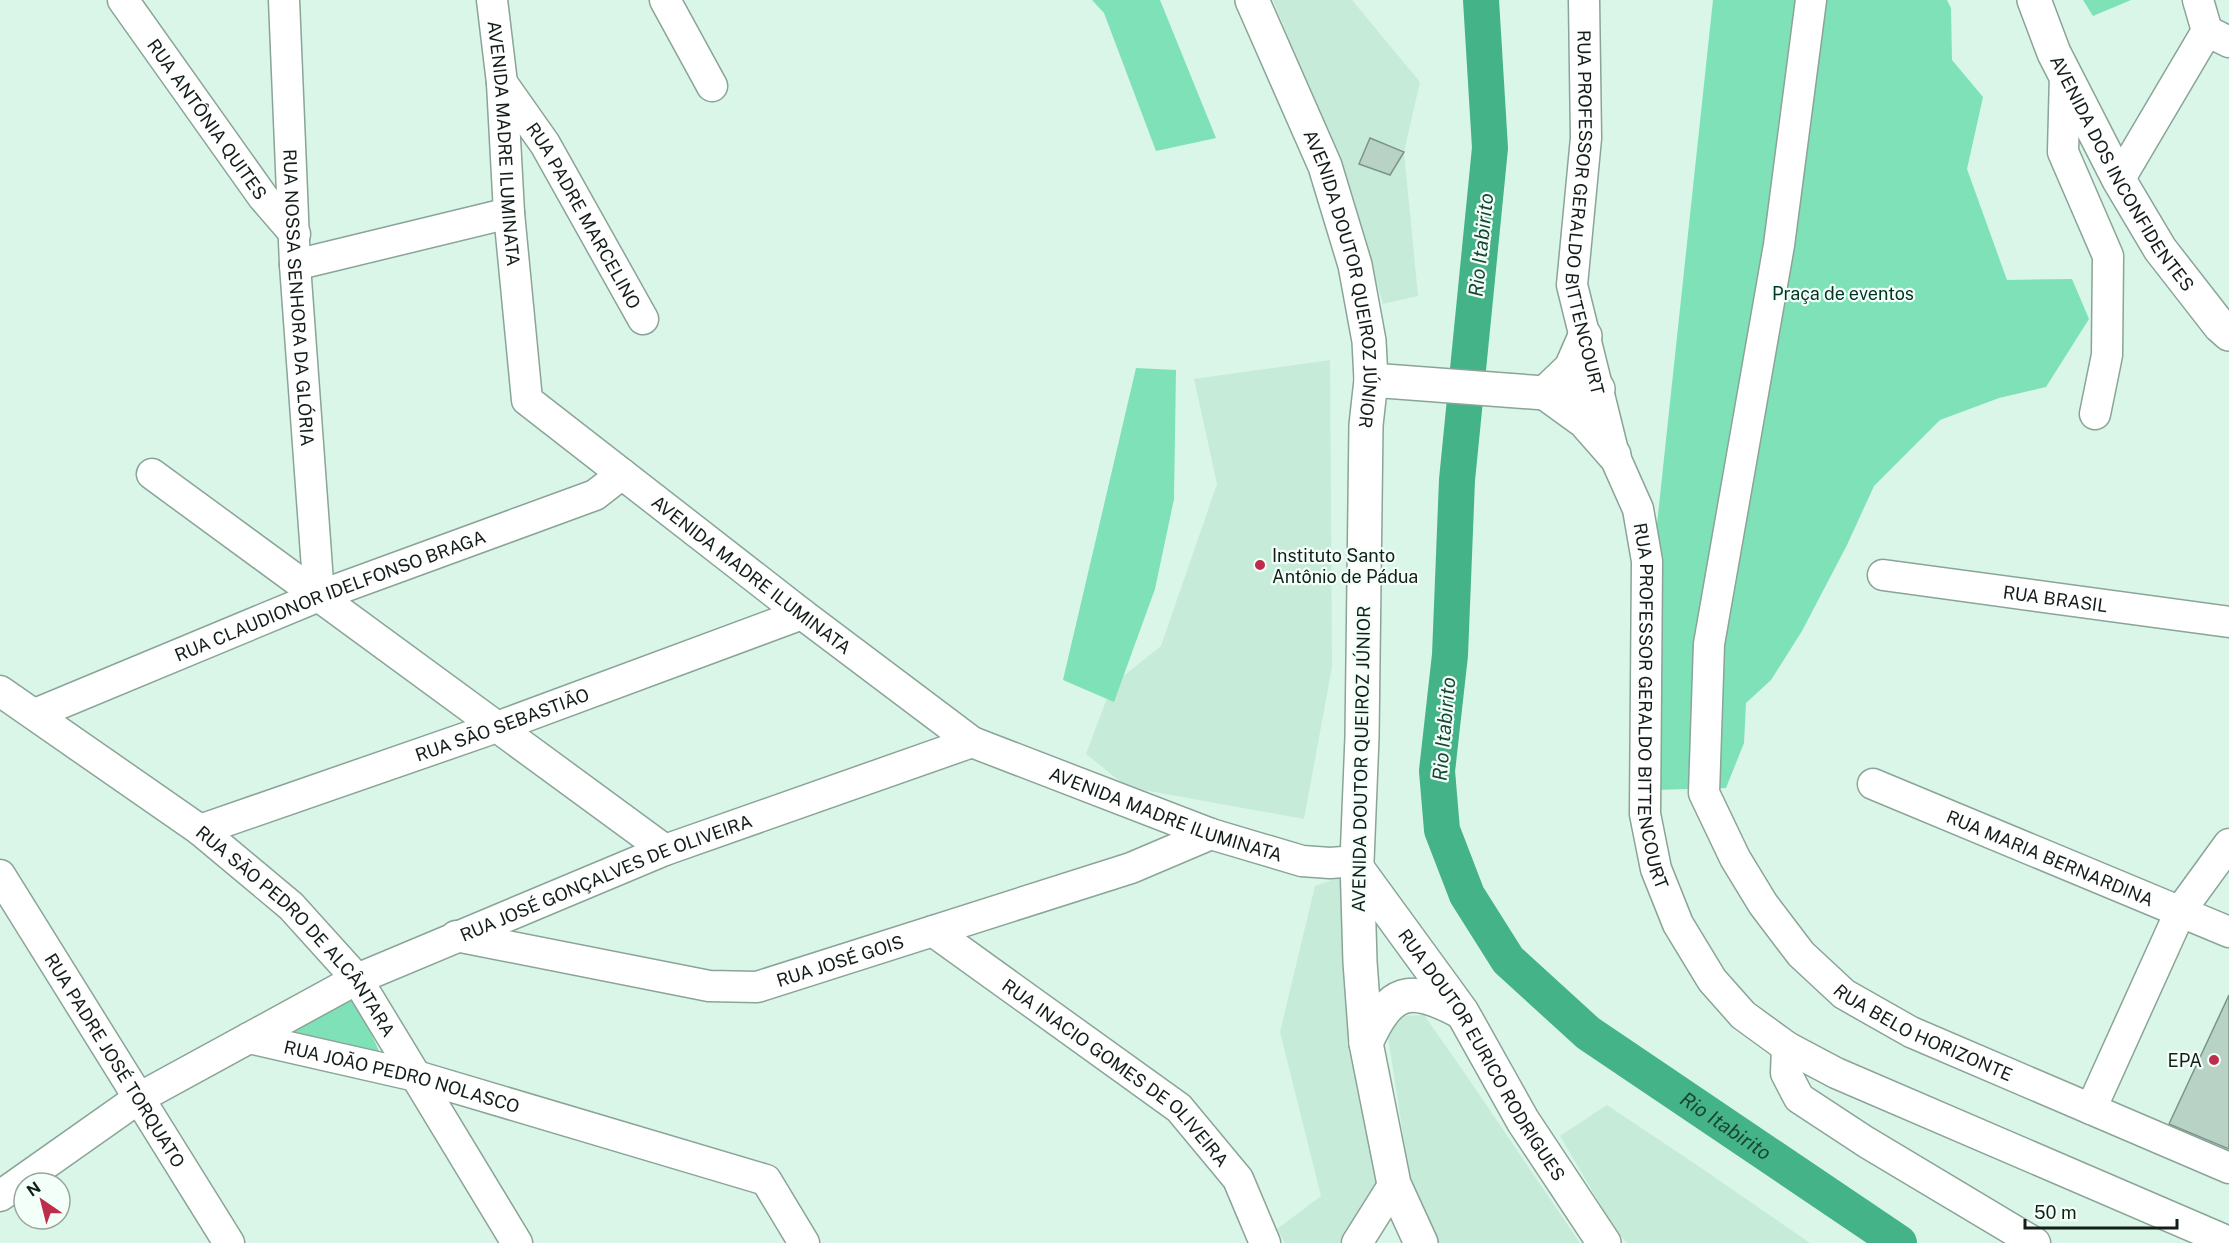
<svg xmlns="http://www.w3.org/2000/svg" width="2229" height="1243" font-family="'Public Sans',sans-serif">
<rect width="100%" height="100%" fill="#daf6e8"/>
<path fill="#c7ebd9" d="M1273 0H1352L1420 82 1404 152 1418 296 1383 304 1346 179Z
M1330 360 1332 667 1304 819 1127 787 1086 754 1112 685 1161 646 1217 484 1194 379Z
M1349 874 1382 1183 1343 1243H1285L1277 1229 1321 1196 1280 1032 1315 886Z
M1424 1015 1466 1075 1580 1243H1438L1411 1187 1387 1030 1400 1016Z
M1607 1105 1691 1161 1810 1243H1627L1616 1231 1560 1136Z"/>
<path fill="#7fe1b7" d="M1092 0H1160L1216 138 1156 151 1104 13Z
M1713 0H1947L1951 8 1952 60 1983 97 1967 169 2007 280 2072 279 2089 319 2046 387 1999 398 1940 420 1874 486 1847 545 1802 631 1771 680 1746 703 1744 743 1726 788 1654 790 1657 524Z
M2083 0H2131L2093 16Z
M1136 368 1176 370 1174 499 1155 589 1114 702 1063 680Z
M350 987 384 1062 263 1035Z"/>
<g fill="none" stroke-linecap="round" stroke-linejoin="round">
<path stroke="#44b388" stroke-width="36" id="s1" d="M1481 0 1490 148 1457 480 1450 655 1437 771 1442 830 1467 895 1508 960 1588 1033 1899 1243"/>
</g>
<path fill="#b8d3c5" stroke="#7b9589" stroke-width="1.5" d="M1370 138 1404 152 1390 175 1359 164Z
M2229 995V1149L2169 1124Z"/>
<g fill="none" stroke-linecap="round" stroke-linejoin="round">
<g stroke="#8aa497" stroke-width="33">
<g id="minor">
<path id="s2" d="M123 0 263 197 295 234"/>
<path id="s3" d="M284 0 295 265 319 596"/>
<path id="s4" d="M492 0 502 83 509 213 527 400 802 614 972 742 1211 834 1302 861 1330 863 1357 861"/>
<path d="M665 0 712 86"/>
<path id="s5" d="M1584 0 1586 138 1572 285 1614 455 1638 509 1647 561 1645 814 1656 869 1678 924 1712 980 1743 1015 1787 1047 1836 1073 2229 1242"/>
<path id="s6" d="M1811 0 1779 245 1709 644 1704 793 1735 858 1763 904 1801 954 1844 994 1911 1032 2229 1168"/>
<path d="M2207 31 2229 42"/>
<path d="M2065 74 2063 152 2108 256 2107 355 2095 414"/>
<path id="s7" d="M502 83 545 144 643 319"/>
<path d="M2119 180 2207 31 2198 0"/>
<path d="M295 265 509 213"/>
<path d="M152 474 665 850"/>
<path id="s8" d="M1883 575 2229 622"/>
<path id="s9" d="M0 691 200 830 291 906 357 979 517 1243"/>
<path id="s10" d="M35 714 319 596 595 495 622 474"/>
<path id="s11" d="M1873 784 2229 932"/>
<path id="s12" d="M200 830 497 727 802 614"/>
<path id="s13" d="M0 875 229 1243"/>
<path id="s14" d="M933 931 1179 1108 1238 1179 1265 1243"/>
<path id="s15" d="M456 936 709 986 757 987 1131 868 1211 834"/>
<path id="s16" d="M249 1038 357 979 665 850 972 742"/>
<path d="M1787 1047 1786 1073 1799 1098 1866 1142 2035 1243"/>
<path d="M2091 1109 2181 910 2229 844"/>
<path id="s17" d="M0 1196 139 1098 249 1038 416 1076 766 1180 804 1243"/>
<path d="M1357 1243 1394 1184"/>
</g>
</g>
<g stroke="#8aa497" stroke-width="36">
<g id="major">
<path id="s18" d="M1252 0 1325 166 1355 265 1369 341 1371 380 1366 425 1362 737 1357 861 1360 962 1366 1043 1394 1184 1421 1243"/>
<path id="s19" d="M2034 0 2054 53 2119 180 2160 249 2220 326 2229 334"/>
<path d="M1585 336 1571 368 1545 393 1585 422 1614 455"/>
<path d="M1371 380 1545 393 1598 389"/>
<path id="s20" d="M1357 868 1462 1012 1523 1121 1604 1243"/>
<path d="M1366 1043C1390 989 1409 984 1461 1012"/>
</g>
</g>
<use href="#minor" stroke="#fff" stroke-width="30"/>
<use href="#major" stroke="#fff" stroke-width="33"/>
</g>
<g fill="#be2d4b" stroke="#f3fff9" stroke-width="2">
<circle cx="1260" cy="565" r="6"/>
<circle cx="2214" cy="1060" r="6"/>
</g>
<g text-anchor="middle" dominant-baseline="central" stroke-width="4.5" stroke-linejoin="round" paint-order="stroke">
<g font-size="18" fill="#141e19" stroke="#f3fff9">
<text stroke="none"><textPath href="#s2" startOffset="146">RUA ANTÔNIA QUITES</textPath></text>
<text stroke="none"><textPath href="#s4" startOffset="144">AVENIDA MADRE ILUMINATA</textPath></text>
<text stroke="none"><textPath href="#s19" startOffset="195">AVENIDA DOS INCONFIDENTES</textPath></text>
<text stroke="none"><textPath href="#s5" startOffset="214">RUA PROFESSOR GERALDO BITTENCOURT</textPath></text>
<text stroke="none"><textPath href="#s7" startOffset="156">RUA PADRE MARCELINO</textPath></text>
<text stroke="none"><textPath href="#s18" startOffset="296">AVENIDA DOUTOR QUEIROZ JÚNIOR</textPath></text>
<text stroke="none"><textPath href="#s3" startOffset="298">RUA NOSSA SENHORA DA GLÓRIA</textPath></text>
<text stroke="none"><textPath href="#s4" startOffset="686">AVENIDA MADRE ILUMINATA</textPath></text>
<text stroke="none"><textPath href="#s10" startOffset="318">RUA CLAUDIONOR IDELFONSO BRAGA</textPath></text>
<text stroke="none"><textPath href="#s8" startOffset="174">RUA BRASIL</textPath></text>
<text stroke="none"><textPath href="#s5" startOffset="718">RUA PROFESSOR GERALDO BITTENCOURT</textPath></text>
<text stroke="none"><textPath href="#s12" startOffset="320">RUA SÃO SEBASTIÃO</textPath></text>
<text transform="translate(1361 759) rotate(-89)">AVENIDA DOUTOR QUEIROZ JÚNIOR</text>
<text stroke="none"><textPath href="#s4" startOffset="1170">AVENIDA MADRE ILUMINATA</textPath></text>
<text stroke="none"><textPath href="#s11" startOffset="192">RUA MARIA BERNARDINA</textPath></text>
<text stroke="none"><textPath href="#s16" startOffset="392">RUA JOSÉ GONÇALVES DE OLIVEIRA</textPath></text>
<text stroke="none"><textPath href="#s9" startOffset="384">RUA SÃO PEDRO DE ALCÂNTARA</textPath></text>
<text stroke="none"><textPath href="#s15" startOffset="393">RUA JOSÉ GOIS</textPath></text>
<text stroke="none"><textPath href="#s6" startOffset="1137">RUA BELO HORIZONTE</textPath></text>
<text stroke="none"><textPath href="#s20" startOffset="225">RUA DOUTOR EURICO RODRIGUES</textPath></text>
<text stroke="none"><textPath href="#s13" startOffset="218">RUA PADRE JOSÉ TORQUATO</textPath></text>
<text stroke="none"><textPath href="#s14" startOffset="232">RUA INACIO GOMES DE OLIVEIRA</textPath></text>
<text stroke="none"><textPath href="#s17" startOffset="453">RUA JOÃO PEDRO NOLASCO</textPath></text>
</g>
<g font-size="18" fill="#023423" stroke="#f3fff9">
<text x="1843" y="293">Praça de eventos</text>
</g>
<g font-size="18" fill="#141e19" stroke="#f3fff9" text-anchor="start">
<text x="1272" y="555">Instituto Santo<tspan x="1272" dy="21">Antônio de Pádua</tspan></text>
<text x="2202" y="1060" text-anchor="end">EPA</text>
</g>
<g font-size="20" font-style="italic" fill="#184634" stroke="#f3fff9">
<text transform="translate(1481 245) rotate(-84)">Rio Itabirito</text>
<text transform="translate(1444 729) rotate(-85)">Rio Itabirito</text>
<text stroke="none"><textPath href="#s1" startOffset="1254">Rio Itabirito</textPath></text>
</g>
</g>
<g transform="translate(42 1201) rotate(325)"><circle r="28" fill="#f3fff9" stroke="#9aa59f" stroke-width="1.5"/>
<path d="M0-4.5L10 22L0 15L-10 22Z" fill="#be2d4b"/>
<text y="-9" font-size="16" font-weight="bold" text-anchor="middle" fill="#141e19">N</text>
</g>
<path d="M2025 1219v9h152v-9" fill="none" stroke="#141e19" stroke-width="3"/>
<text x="2034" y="1219" font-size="18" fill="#141e19" stroke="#f3fff9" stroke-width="4.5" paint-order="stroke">50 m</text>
</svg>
